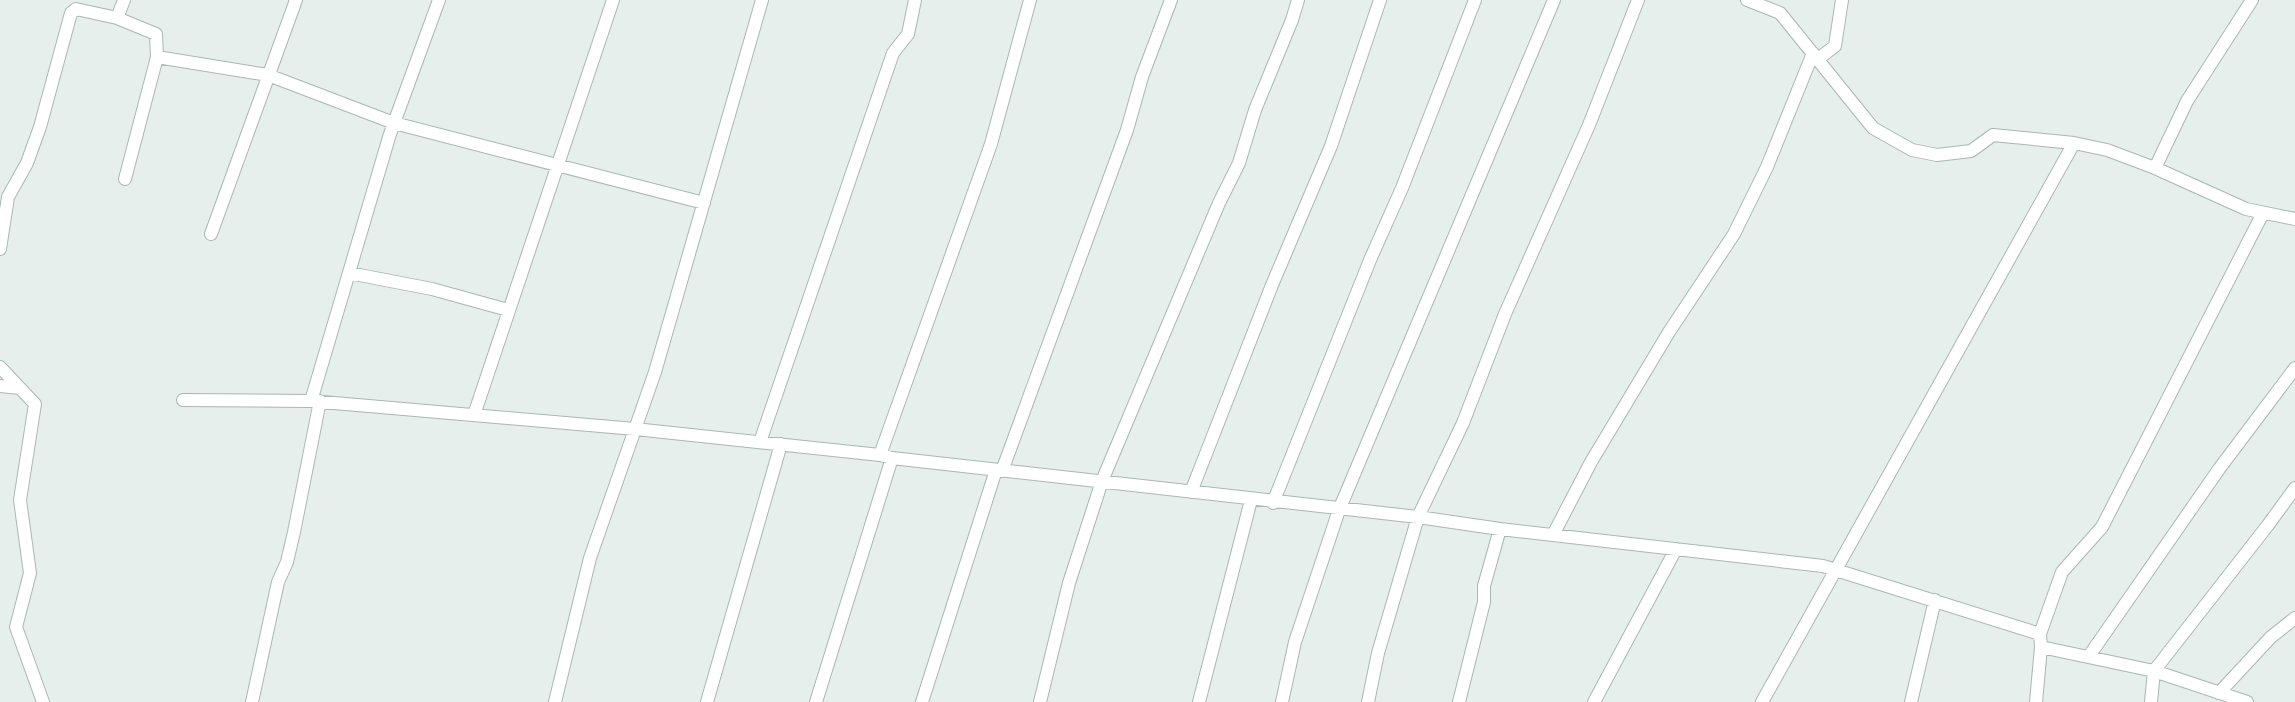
<svg xmlns="http://www.w3.org/2000/svg" width="2295" height="702" font-family="'Fira Sans Condensed',sans-serif">
<rect width="100%" height="100%" fill="#e6efeb"/>
<g fill="none" stroke-linecap="round" stroke-linejoin="round">
<g stroke="#a8b8b2" stroke-width="14">
<path id="minor" d="M1747 0 1780 13 1873 128 1912 150 1937 155 1971 151 1993 135 2074 143 2107 150 2155 168 2246 209 2295 219
M117 18 124 0
M157 57 268 75 394 123 704 203
M1818 59 1835 46 1842 0
M2155 168 2187 101 2252 0
M211 234 296 0
M0 249 8 197 27 163 40 127 71 13 76 9 117 18 156 34 157 57 125 179
M349 273 432 289 508 310
M0 367 35 404 20 500 30 573 16 627 43 702
M0 386 20 388
M183 400 311 401 635 429 880 455 892 458 1418 517 1500 529 1823 566 2040 634 2041 647 2154 671 2247 702
M311 401 390 134 439 0
M474 415 613 0
M760 442 893 53 908 34 915 0
M880 455 991 144 1030 0
M1002 471 1127 130 1142 77 1171 0
M1191 492 1272 285 1331 146 1380 0
M1273 503 1370 260 1402 188 1475 0
M1553 535 1591 462 1669 332 1734 234 1767 167 1813 53
M2040 634 2062 572 2102 527 2263 213
M2089 656 2219 469 2295 368
M2219 693 2271 637 2295 618
M252 702 278 582 287 562 294 532 320 401
M555 702 590 558 655 372 762 0
M707 702 781 444
M816 702 892 458
M922 702 996 470
M1040 702 1069 583 1102 481 1219 203 1239 163 1255 110 1292 20 1298 0
M1199 702 1251 500
M1282 702 1295 642 1339 510 1554 0
M1368 702 1378 653 1418 517 1463 423 1505 314 1589 125 1638 0
M1459 702 1484 602V586L1500 529
M1594 702 1676 549
M1762 702 2074 143
M1911 702 1935 600
M2036 702 2041 647
M2151 702 2154 671 2268 525 2295 488"/>
</g>
<use href="#minor" stroke="#fff" stroke-width="12"/>
</g>
</svg>
